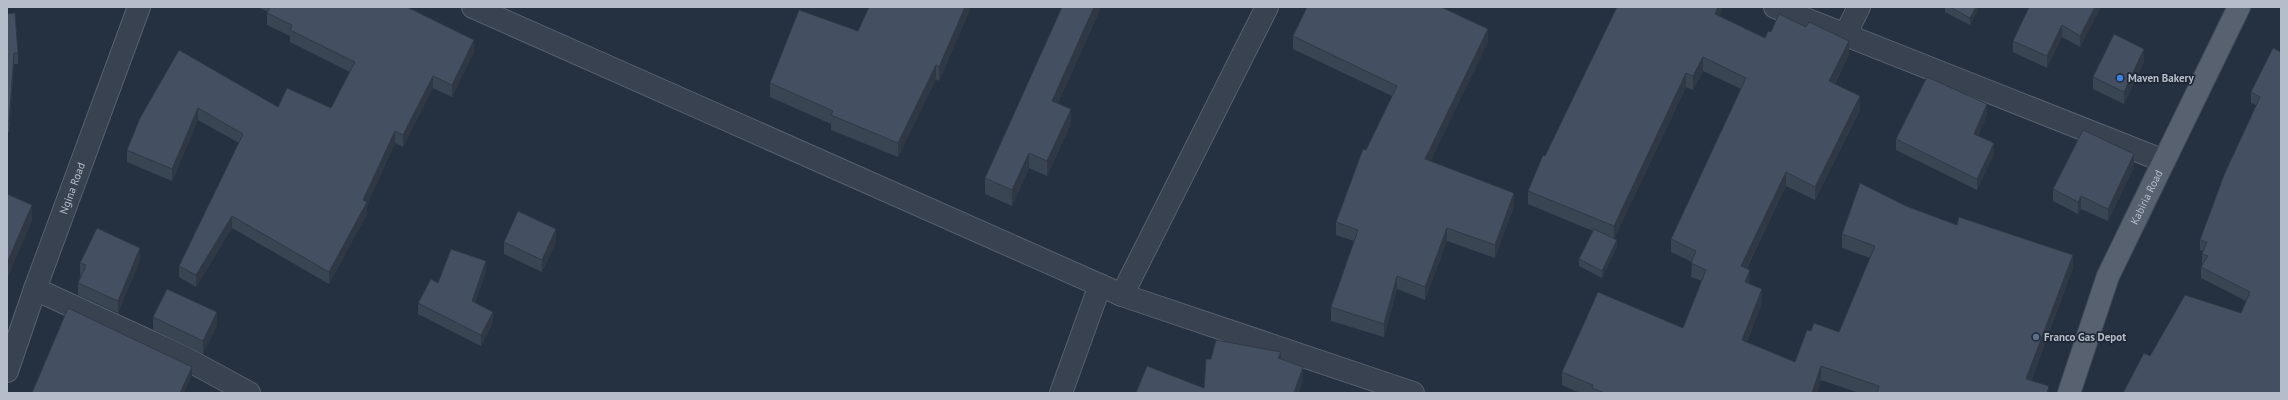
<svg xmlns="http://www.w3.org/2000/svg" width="2288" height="400" font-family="'PT Sans',sans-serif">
<rect width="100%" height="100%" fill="#253040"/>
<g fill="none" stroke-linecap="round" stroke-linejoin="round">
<g stroke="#57606d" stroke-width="24">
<g id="minor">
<path d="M473 7 1122 295 1413 393"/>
<path d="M1775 7 2164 161"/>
<path d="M1845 35 1859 7"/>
<path d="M35 289 181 356 249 393"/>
<path d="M1122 295 1267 7"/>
<path id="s1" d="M7 371 35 289 139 7"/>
<path d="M1061 393 1100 285"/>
</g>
</g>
<g stroke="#424b59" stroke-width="24">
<g id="major">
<path id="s2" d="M2069 393 2108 276 2239 7"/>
</g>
</g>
<use href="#minor" stroke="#394250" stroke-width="22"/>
<use href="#major" stroke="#576170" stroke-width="22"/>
</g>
<path fill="#3a4554" d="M258 7H407L474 52 452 97 433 88 403 147 395 143 367 205V214L329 284 232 228 196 287 179 277V266L239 143 198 120 172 181 127 162V150L179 50 278 107 331 108 350 72 290 42V36L267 25V13L268 12Z
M971 7 939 81 936 79 898 157 831 130V124L770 97V83L858 31Z
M1101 7 1058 103 1071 124 1047 176 1029 168 1012 206 985 194V178Z
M1945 7H1979L1970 25 1945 12Z
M2101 7 2080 47 2062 37 2047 68 2013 52V41Z
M7 14 18 53V64H14L9 132H7Z
M1719 16 1765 38 1771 32 1849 54 1835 84 1860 110 1815 200 1786 186 1747 268 1750 284 1762 303 1747 342 1795 362 1811 331 1839 332 1870 258 1842 248V234L1906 206 1957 225 2073 268 2031 381 2049 393H1859L1821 380 1817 393H1580L1562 385V372L1683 328 1702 281 1691 277 1692 262 1671 252V239L1741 89 1703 71 1693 90 1686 87 1614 239 1617 247 1602 278 1579 266V259L1593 231 1528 204V191L1545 156Z
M1293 36 1488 42 1430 161 1514 206 1495 258 1447 241 1425 300 1397 289 1384 337 1331 321V307L1354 241 1336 235V222L1366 150 1392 96 1293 49Z
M2273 48 2281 393 2150 356 2241 313 2246 301 2201 278V267L2203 264H2202V254L2203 251 2200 250V240L2256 105 2251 103V92Z
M2144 62 2124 104 2093 89V77Z
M1987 115 1978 136 1994 154 1977 190 1896 150V139Z
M2134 167 2108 221 2081 209 2078 214 2053 201V189Z
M504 242H556L542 272 504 254Z
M140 260 118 313 78 295V283L81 276 80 275V263Z
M486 272 475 302 493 322 481 346 418 314V303L438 283Z
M153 317 217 325 203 354 153 330Z"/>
<path fill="#303845" d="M965 7H971L939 81V67Z
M1094 7H1101L1052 116V101Z
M1718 7H1723L1715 28V14Z
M1976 7H1979L1970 25V18Z
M2095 7H2101L2080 47V36Z
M2062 25V37L2047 68V56Z
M1488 29V42L1425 173V159Z
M474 40V52L452 97V85Z
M1849 41V54L1829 95V81Z
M2144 49V62L2124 104V92Z
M14 53V64L9 132V121Z
M1703 57V71L1693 90V76Z
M936 65V79L898 157V143Z
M1686 73V87L1614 239V226Z
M433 76V88L403 147V135Z
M1860 96V110L1815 200V187Z
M1987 104V115L1974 145V134Z
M198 108V120L172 181V169Z
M1071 109V124L1047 176V161Z
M395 131V143L367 205V214L329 284V272L363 200Z
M1994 143V154L1977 190V179Z
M1029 153V168L1012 206V190Z
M2134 154V167L2108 221V209Z
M1786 172V186L1741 279V266Z
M1514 193V206L1495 258V245Z
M2081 196V209L2078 214V202Z
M32 205V221L7 279V263Z
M232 216V228L196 287V275Z
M1447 228V241L1425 300V287Z
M556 229V242L542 272V260Z
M1617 240V247L1602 278V271Z
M140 248V260L118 313V301Z
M2073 255V268L2026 393V379Z
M486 261V272L472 311V301Z
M1750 270V284L1745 296V282Z
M1397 276V289L1384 337V324Z
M1762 289V303L1742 354V340Z
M217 312V325L203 354V341Z
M493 312V322L481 346V335Z
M1281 352V364L1278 358Z
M1821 366V380L1817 393H1812Z
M192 367V376L184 393H180Z
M1303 367V380L1299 393H1294Z
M2049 386V393H2047Z"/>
<path fill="#445062" stroke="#303845" d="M270 7H407L474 40 452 85 433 76 403 135 395 131 363 200 367 202 329 272 232 216 196 275 179 266 243 134 198 108 172 169 127 150 140 118 179 50 278 107 287 88 331 108 355 62 290 30 292 25 267 13Z
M869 7H965L939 67 936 65 898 143 831 115 833 111 770 83 799 10 858 31Z
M1062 7H1094L1052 101 1071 109 1047 161 1029 153 1012 190 985 178Z
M1307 7H1441L1488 29 1425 159 1514 193 1495 245 1447 228 1425 287 1397 276 1384 324 1331 307 1358 230 1336 222 1363 149 1366 150 1397 86 1293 36Z
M1617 7H1718L1715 14 1765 38 1768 31 1771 32 1779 14 1806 27 1809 22 1849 41 1829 81 1860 96 1815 187 1786 172 1741 266 1750 270 1745 282 1762 289 1742 340 1795 362 1807 330 1811 331 1814 323 1839 332 1875 246 1842 234 1860 183 1906 206 1957 225 1959 217 2073 255 2026 379 2049 386 2047 393H1877L1879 386 1821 366 1812 393H1605L1592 388 1593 385 1562 372 1598 292 1683 328 1706 270 1691 263 1696 251 1671 239 1746 78 1703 57 1693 76 1686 73 1614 226 1528 191 1543 155 1545 156Z
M1950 7H1976L1970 18Z
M2029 7H2095L2080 36 2062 25 2047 56 2013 41Z
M15 13 18 53H14L9 121H7V14Z
M2114 34 2144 49 2124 92 2093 77Z
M2273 48 2281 52V393H2123L2144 353 2150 356 2185 295 2241 313 2250 292 2201 267 2208 256 2202 254 2207 242 2200 240 2224 175 2260 97 2251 92Z
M1927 77 1987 104 1974 134 1994 143 1977 179 1896 139Z
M2083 130 2134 154 2108 209 2081 196 2078 202 2053 189Z
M7 194 32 205 7 263Z
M518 211 556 229 542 260 504 242Z
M97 228 140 248 118 301 78 283 86 265 80 263Z
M1594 229 1617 240 1602 271 1579 259Z
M451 249 486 261 472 301 493 312 481 335 418 303 431 279 438 283Z
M167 289 217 312 203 341 153 317Z
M68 308 192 367 180 393H32Z
M1216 340 1281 352 1278 358 1303 367 1294 393H1136L1147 366 1204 388 1206 359H1211Z"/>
<circle fill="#3f7fe0" stroke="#1e2735" stroke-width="1.5" cx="2120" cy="78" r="4"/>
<circle fill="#5c6f8a" stroke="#1e2735" stroke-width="1.5" cx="2036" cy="337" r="4"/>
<g text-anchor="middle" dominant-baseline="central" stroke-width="3.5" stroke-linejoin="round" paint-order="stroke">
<g font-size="11" font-weight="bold" fill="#b5bdca" stroke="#1e2735" text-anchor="start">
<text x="2128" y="78">Maven Bakery</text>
<text x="2044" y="337">Franco Gas Depot</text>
</g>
<g font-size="11" fill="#b5bdca" stroke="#1e2735">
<text stroke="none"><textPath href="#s1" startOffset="194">Ngina Road</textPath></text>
<text stroke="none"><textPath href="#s2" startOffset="211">Kabiria Road</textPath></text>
</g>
</g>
<rect width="2288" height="400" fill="none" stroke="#b5bdca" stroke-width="16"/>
</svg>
